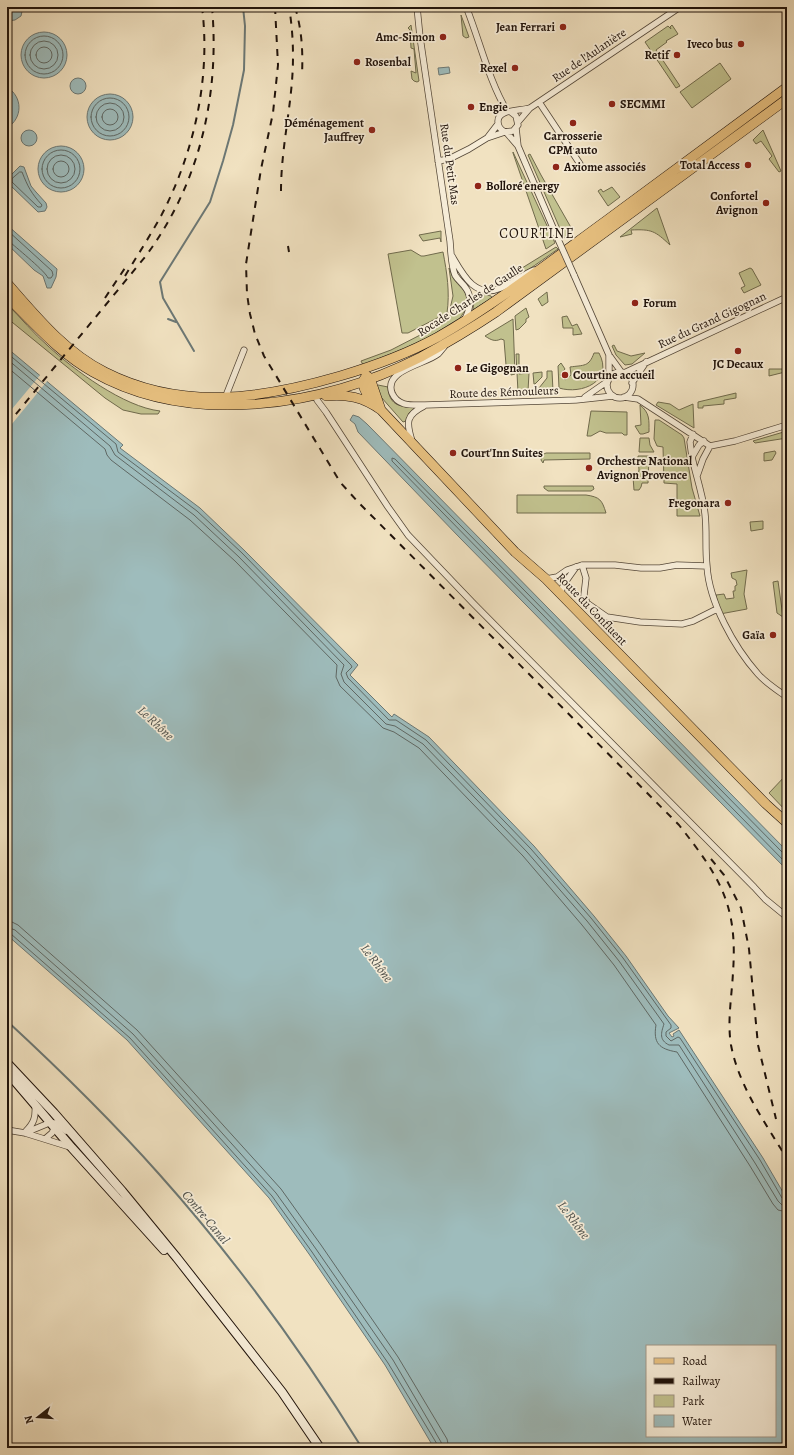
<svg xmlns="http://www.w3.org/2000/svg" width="794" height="1455" font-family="Alegreya,serif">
<rect width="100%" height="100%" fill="#f1e2c1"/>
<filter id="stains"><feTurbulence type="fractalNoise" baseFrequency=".005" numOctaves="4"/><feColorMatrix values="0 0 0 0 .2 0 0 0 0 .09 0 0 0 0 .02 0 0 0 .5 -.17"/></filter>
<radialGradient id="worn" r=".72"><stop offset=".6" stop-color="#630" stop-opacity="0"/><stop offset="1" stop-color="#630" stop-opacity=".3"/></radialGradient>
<path fill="#c1c18e" stroke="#706a4c" d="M461 15 469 37 466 38 463 36Z
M411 25 419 81 417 82 414 81 412 79 411 71 416 73 414 49 411 48 410 30 408 28Z
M672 25 678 34 666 41 667 42 656 50 680 86 676 88 645 42 668 26 671 29 670 27Z
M720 63 731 79 692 108 680 92Z
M763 130 781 171 779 172 769 159 772 156 761 141 756 144 753 140Z
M513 152 555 243 546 249 513 153Z
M530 154 541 175 573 231 564 238 528 155Z
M612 187 620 197 608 206 598 191 601 189 603 192Z
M657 208 670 245C655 231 652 229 631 230L632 234 620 237Z
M441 231V242L440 238 423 241 419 235Z
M556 247 558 249C538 263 516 280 493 288V286Z
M411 250 421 256H424L443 252C447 273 450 292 447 313L408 333H402L388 254Z
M449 268C450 271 452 275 453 278 458 286 468 291 467 301L449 313 453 296Z
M750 268 752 269 761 285 744 293 741 288 745 286 739 273Z
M547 292 548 302 542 306 538 299Z
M483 294 491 296 492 298 473 310 474 300Z
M7 304C21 318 33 333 48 346 74 370 124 407 160 411L158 414H141L123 410 105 398 7 318Z
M467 304 468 306 460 318 431 336 406 348 363 365 361 361 391 350 426 332Z
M526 308 529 317 526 319V322L519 329 516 330 515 316Z
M567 316 572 326 577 324 582 334 573 335V328H563L562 317Z
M513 319 515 374 511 375 510 366 506 365 504 340 501 339C495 342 491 340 485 336Z
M614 345 617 351 631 356 645 353 632 364 625 365 616 355 612 346Z
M594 353H599C614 381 582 395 559 388L558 366 561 363 565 369 560 375 565 380 571 375 570 367C584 365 589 367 594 353Z
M516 354H519V374L529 373 528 391 518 392Z
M769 369H784L785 372 769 376Z
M547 371H552L553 391 539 392V388L547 378Z
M542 372V377L535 384H534L533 373Z
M378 385 388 387C389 404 398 407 413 407L414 409 409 413 406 421 403 422 381 397 376 387Z
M736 393V398L724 400V404L703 406V408H698V402Z
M658 402 670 404 679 410 693 404 694 428 656 405Z
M640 405C650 413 649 420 649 432L643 434H640L635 426 641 425Z
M591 411 627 412V435H624L622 433H606L600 431 591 436H587Z
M655 420H659L682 435 684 438 692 488 700 516H677V484L664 483 663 447 657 446 654 439Z
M787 431V438L755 443 753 441Z
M640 438H649L650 445 654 452H639Z
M775 451 776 453 772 460 764 461V453Z
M546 453H590V459L544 460 543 463 541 460 542 455Z
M638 456H649L648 483H642L641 487 639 490H634L633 477H637L639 470Z
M544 486H593L594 489 591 491H548L544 488Z
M517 495H586C600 497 602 500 606 513H517Z
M763 521V529L751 531 750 522Z
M747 570 744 594 747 609 720 614 716 595 724 594 726 599 734 598 733 591H735V586L737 585 736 580 732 578 731 573Z
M778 581 783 617 777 613 773 582Z
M787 774V786L784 789 787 795V812L769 793Z"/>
<path fill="#9ebcbc" stroke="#6c7875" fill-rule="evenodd" d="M7 7H23L21 16 15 20 7 21Z
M21 55a23 23 0 1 1 46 0a23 23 0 1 1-46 0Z
M449 67 450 73 439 75 438 68Z
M70 86a8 8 0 1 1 16 0a8 8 0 1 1-16 0Z
M7 87C23 97 23 118 7 128Z
M87 117a23 23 0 1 1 46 0a23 23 0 1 1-46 0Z
M21 138a8 8 0 1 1 16 0a8 8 0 1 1-16 0Z
M38 169a23 23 0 1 1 46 0a23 23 0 1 1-46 0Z
M20 166 24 167 31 186 36 192 46 203 47 207 45 211 38 212 10 185 7 181 9 177Z
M7 225 57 269 56 277 51 288H47L43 276 34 270 7 244Z
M7 348 123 445 120 448 200 508 245 551 358 665 350 675 392 717 394 714 429 737 534 846 594 916 626 956 668 1016 679 1028 669 1033 672 1037 674 1036 673 1034 679 1030 763 1158 787 1199V1448H434L385 1365 309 1254 269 1198 127 1040 7 935ZM647 1346H775V1436H647Z
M353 415 359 417 367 424 787 851V870L459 537 358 432 355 424 350 420Z"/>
<path fill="#f1e2c1" d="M41 374 48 380 7 430V415Z"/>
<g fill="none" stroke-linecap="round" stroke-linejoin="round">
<path stroke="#5f6864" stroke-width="1" d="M25 55a19 19 0 1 1 38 0a19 19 0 1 1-38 0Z
M30 55a14 14 0 1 1 28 0a14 14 0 1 1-28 0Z
M36 55a8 8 0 1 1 16 0a8 8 0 1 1-16 0Z
M91 117a19 19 0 1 1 38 0a19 19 0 1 1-38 0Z
M96 117a14 14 0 1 1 28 0a14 14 0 1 1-28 0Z
M102 117a8 8 0 1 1 16 0a8 8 0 1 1-16 0Z
M42 169a19 19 0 1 1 38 0a19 19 0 1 1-38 0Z
M47 169a14 14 0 1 1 28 0a14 14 0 1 1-28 0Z
M53 169a8 8 0 1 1 16 0a8 8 0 1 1-16 0Z
M20 172H22C28 187 31 193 42 205L41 207H38L12 182V179Z
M7 230 52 271 53 275 51 278H48C46 272 18 249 11 243L7 241
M7 353 116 444 118 452 197 511 242 553 351 665 352 667 346 673 348 678 389 720H396L426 740 531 849 591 918 623 958 671 1025V1028L666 1032V1036L671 1041 678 1037 680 1038 760 1160 782 1198 787 1201
M7 359 110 446 115 455 194 515 239 557 344 665 341 674 344 682 386 724 395 726 423 744 527 852 587 921 619 961 664 1024C661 1033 659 1040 669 1045H679L755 1163 778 1201 782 1205 787 1206
M7 367 105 449 107 455 111 460 190 520 235 561 337 665 336 677 340 686 383 728 394 732 419 748 523 856 582 925 614 965 656 1025C653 1043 659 1049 677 1052L750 1166 773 1204 778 1210 787 1212
M787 853 782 852 395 459 392 458V461L787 864
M7 921 12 922 18 925 137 1030 281 1189 321 1245 398 1357 447 1439 449 1448
M7 927 15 930 133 1034 276 1193 316 1249 393 1360 441 1442 443 1448
M7 932 11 934 130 1038 272 1196 312 1252 388 1363 437 1444 438 1448"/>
<path stroke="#6c7875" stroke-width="2" d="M168 319 176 322
M194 351 163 298 160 282 210 202 223 161 233 125 244 70 245 26 243 7
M7 1021C60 1070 111 1120 159 1174 235 1259 302 1351 362 1448"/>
<g stroke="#544738" stroke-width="7">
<path id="minor" d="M417 7 420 37 450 241C451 252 451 265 455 275 458 280 462 283 465 287 473 297 470 309 465 319
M465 7 467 9C480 42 489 81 507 111
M539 102 580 164
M511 112 516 116 518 125 513 131 505 132C501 130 498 127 498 122 497 109 520 111 530 108L680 7
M518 122 530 108
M516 128 518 146 557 237
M506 132 518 146
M488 137 498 124
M438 161 449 159 469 149 487 138 505 132
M452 256C463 275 475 299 501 288 513 283 522 275 534 270
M574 275 609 355 622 373
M444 347C442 349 440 352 438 354 426 364 383 370 392 393 398 407 412 405 425 405L576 400 613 396
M609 355V378
M607 385a13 13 0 1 1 26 0a13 13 0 1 1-26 0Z
M624 373 787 297
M632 383 646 362
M585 397 608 381
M624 397 638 399 710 446 735 441 787 425
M227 398V393L244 350
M317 400 326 412 388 507 408 535 472 602 754 887 765 899 787 917
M412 441C406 422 406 415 424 406
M704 441 699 445 692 457C696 476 703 495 705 514 707 531 705 548 707 566 709 602 734 647 758 674 766 683 777 690 787 697
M692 457 690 442 693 434
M697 476 703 459 710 446
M582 565 586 578 584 595 587 603 607 617 640 622 682 624 693 621 717 609
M546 579 557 577 567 570 582 565H615L641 568H660L677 565 707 566
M560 594 564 584 576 567
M7 1130 25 1133 70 1147
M26 1131C34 1123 36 1117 35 1105
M25 1133 49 1123H57L66 1131
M45 1139 52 1133 56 1125"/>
</g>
<g stroke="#20130b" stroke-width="10">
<path id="secondary" d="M7 1063 54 1113 122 1191 177 1258 282 1392 320 1448
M7 1072 72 1148 164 1250"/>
</g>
<g stroke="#20130b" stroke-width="10">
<path id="primary" d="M7 283C36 316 65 352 105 372 182 411 261 399 340 376 374 366 407 354 438 337 497 303 552 260 607 220 667 176 727 132 787 87
M7 297C34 323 60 354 93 372 192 428 324 406 421 357 447 343 472 328 496 312L787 99
M366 375 370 378 381 410
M366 376 363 381 364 388 371 403
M326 396C347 394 363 397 381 410L515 552 546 579 766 804 787 823"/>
</g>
<use href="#minor" stroke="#f6ecd7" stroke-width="5.5"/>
<use href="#secondary" stroke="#f6ecd7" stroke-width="8"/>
<use href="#primary" stroke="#e8c180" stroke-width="9"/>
<path stroke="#20130b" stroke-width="2" stroke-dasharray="7 7" stroke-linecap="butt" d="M275 7 278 65 273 113 261 169 246 264 247 294 250 314 255 334 264 356 275 374 340 482 358 502 679 825C719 876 738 904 733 972 732 995 727 1021 731 1045 739 1087 765 1122 787 1159
M295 7C302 30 303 52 302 75
M281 191C281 154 289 118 292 81 294 56 293 31 289 7
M288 246 289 252
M125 276C137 256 150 236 161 216 194 153 211 78 202 7
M105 298 125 268
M7 425 145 257C199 185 220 96 212 7
M711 859 724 875 741 908 749 949 758 1045 776 1119"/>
<g stroke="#544738" stroke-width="7" stroke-linecap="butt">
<path id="minor-bridge" d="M557 237 574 275"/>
</g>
<use href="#minor-bridge" stroke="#f6ecd7" stroke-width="5.5"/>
</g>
<g fill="#8f2418" stroke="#f6ecd7" stroke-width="1.5">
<circle cx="563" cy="27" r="4"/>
<circle cx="443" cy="37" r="4"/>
<circle cx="741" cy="44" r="4"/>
<circle cx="677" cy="55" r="4"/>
<circle cx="357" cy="62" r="4"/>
<circle cx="515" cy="68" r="4"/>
<circle cx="612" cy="104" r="4"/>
<circle cx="471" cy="107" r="4"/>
<circle cx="573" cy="123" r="4"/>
<circle cx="372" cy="130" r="4"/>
<circle cx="748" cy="165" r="4"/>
<circle cx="556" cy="167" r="4"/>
<circle cx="478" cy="186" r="4"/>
<circle cx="766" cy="203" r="4"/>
<circle cx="635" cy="303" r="4"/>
<circle cx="738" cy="351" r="4"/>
<circle cx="458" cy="368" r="4"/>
<circle cx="565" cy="375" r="4"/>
<circle cx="453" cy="453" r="4"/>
<circle cx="589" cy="468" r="4"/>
<circle cx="728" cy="503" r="4"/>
<circle cx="773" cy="635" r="4"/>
</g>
<g text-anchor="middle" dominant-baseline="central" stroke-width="3.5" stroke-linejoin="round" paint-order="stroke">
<g font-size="12" font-weight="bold" fill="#20130b" stroke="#f6ecd7" text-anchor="end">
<text x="555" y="27">Jean Ferrari</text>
<text x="435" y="37">Amc-Simon</text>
<text x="733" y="44">Iveco bus</text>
<text x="669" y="55">Retif</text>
<text x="365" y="62" text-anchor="start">Rosenbal</text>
<text x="507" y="68">Rexel</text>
<text x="620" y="104" text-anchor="start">SECMMI</text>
<text x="479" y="107" text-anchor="start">Engie</text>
<text x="364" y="123">Déménagement<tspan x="364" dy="14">Jauffrey</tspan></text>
<text x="573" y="136" text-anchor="middle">Carrosserie<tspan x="573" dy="14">CPM auto</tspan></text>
<text x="740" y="165">Total Access</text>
<text x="564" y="167" text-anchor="start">Axiome associés</text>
<text x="486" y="186" text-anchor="start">Bolloré energy</text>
<text x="758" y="196">Confortel<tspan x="758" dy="14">Avignon</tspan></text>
<text x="643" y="303" text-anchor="start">Forum</text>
<text x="738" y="364" text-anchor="middle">JC Decaux</text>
<text x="466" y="368" text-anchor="start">Le Gigognan</text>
<text x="573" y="375" text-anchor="start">Courtine accueil</text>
<text x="461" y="453" text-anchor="start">Court'Inn Suites</text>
<text x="597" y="461" text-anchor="start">Orchestre National<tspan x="597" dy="14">Avignon Provence</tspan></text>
<text x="720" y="503">Fregonara</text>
<text x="765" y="635">Gaïa</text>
</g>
<g font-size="12" fill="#20130b" stroke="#f6ecd7">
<text transform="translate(589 55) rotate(-34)">Rue de l'Aulanière</text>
<text transform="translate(450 164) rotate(82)">Rue du Petit Mas</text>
<text transform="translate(470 300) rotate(-33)">Rocade Charles de Gaulle</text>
<text transform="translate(712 320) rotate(-25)">Rue du Grand Gigognan</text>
<text transform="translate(504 392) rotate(-2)">Route des Rémouleurs</text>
<text transform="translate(592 609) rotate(46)">Route du Confluent</text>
</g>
<g font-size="13" font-style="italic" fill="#4c4e49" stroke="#f6ecd7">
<text transform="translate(156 723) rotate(43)">Le Rhône</text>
<text transform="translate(377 963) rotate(53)">Le Rhône</text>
<text transform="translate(206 1217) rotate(50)">Contre-Canal</text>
<text transform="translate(574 1220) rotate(53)">Le Rhône</text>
</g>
<g font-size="14" letter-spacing="1" fill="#20130b" stroke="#f6ecd7">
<text x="537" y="233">COURTINE</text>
</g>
</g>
<rect width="794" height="1455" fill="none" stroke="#f1e2c1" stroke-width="24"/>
<rect x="8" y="8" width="778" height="1439" fill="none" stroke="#20130b" stroke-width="2"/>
<rect x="12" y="12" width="770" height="1431" fill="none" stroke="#20130b"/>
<rect x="646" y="1345" width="130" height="92" fill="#f6ecd7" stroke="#a09585"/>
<rect x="654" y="1358" width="20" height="6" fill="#e8c180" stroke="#a09585"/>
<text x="682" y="1365" font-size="12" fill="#20130b">Road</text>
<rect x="654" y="1378" width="20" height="6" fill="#20130b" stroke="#a09585"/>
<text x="682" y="1385" font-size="12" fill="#20130b">Railway</text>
<rect x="654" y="1395" width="20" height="12" fill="#c1c18e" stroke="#a09585"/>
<text x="682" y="1405" font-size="12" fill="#20130b">Park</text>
<rect x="654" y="1415" width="20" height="12" fill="#9ebcbc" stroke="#a09585"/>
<text x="682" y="1425" font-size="12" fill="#20130b">Water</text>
<g transform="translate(38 1417) rotate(253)" stroke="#f6ecd7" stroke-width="3" paint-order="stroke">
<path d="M0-3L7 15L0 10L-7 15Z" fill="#20130b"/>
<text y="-6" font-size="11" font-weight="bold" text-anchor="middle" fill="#20130b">N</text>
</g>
<rect width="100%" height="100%" filter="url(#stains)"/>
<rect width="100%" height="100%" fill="url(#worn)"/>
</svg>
